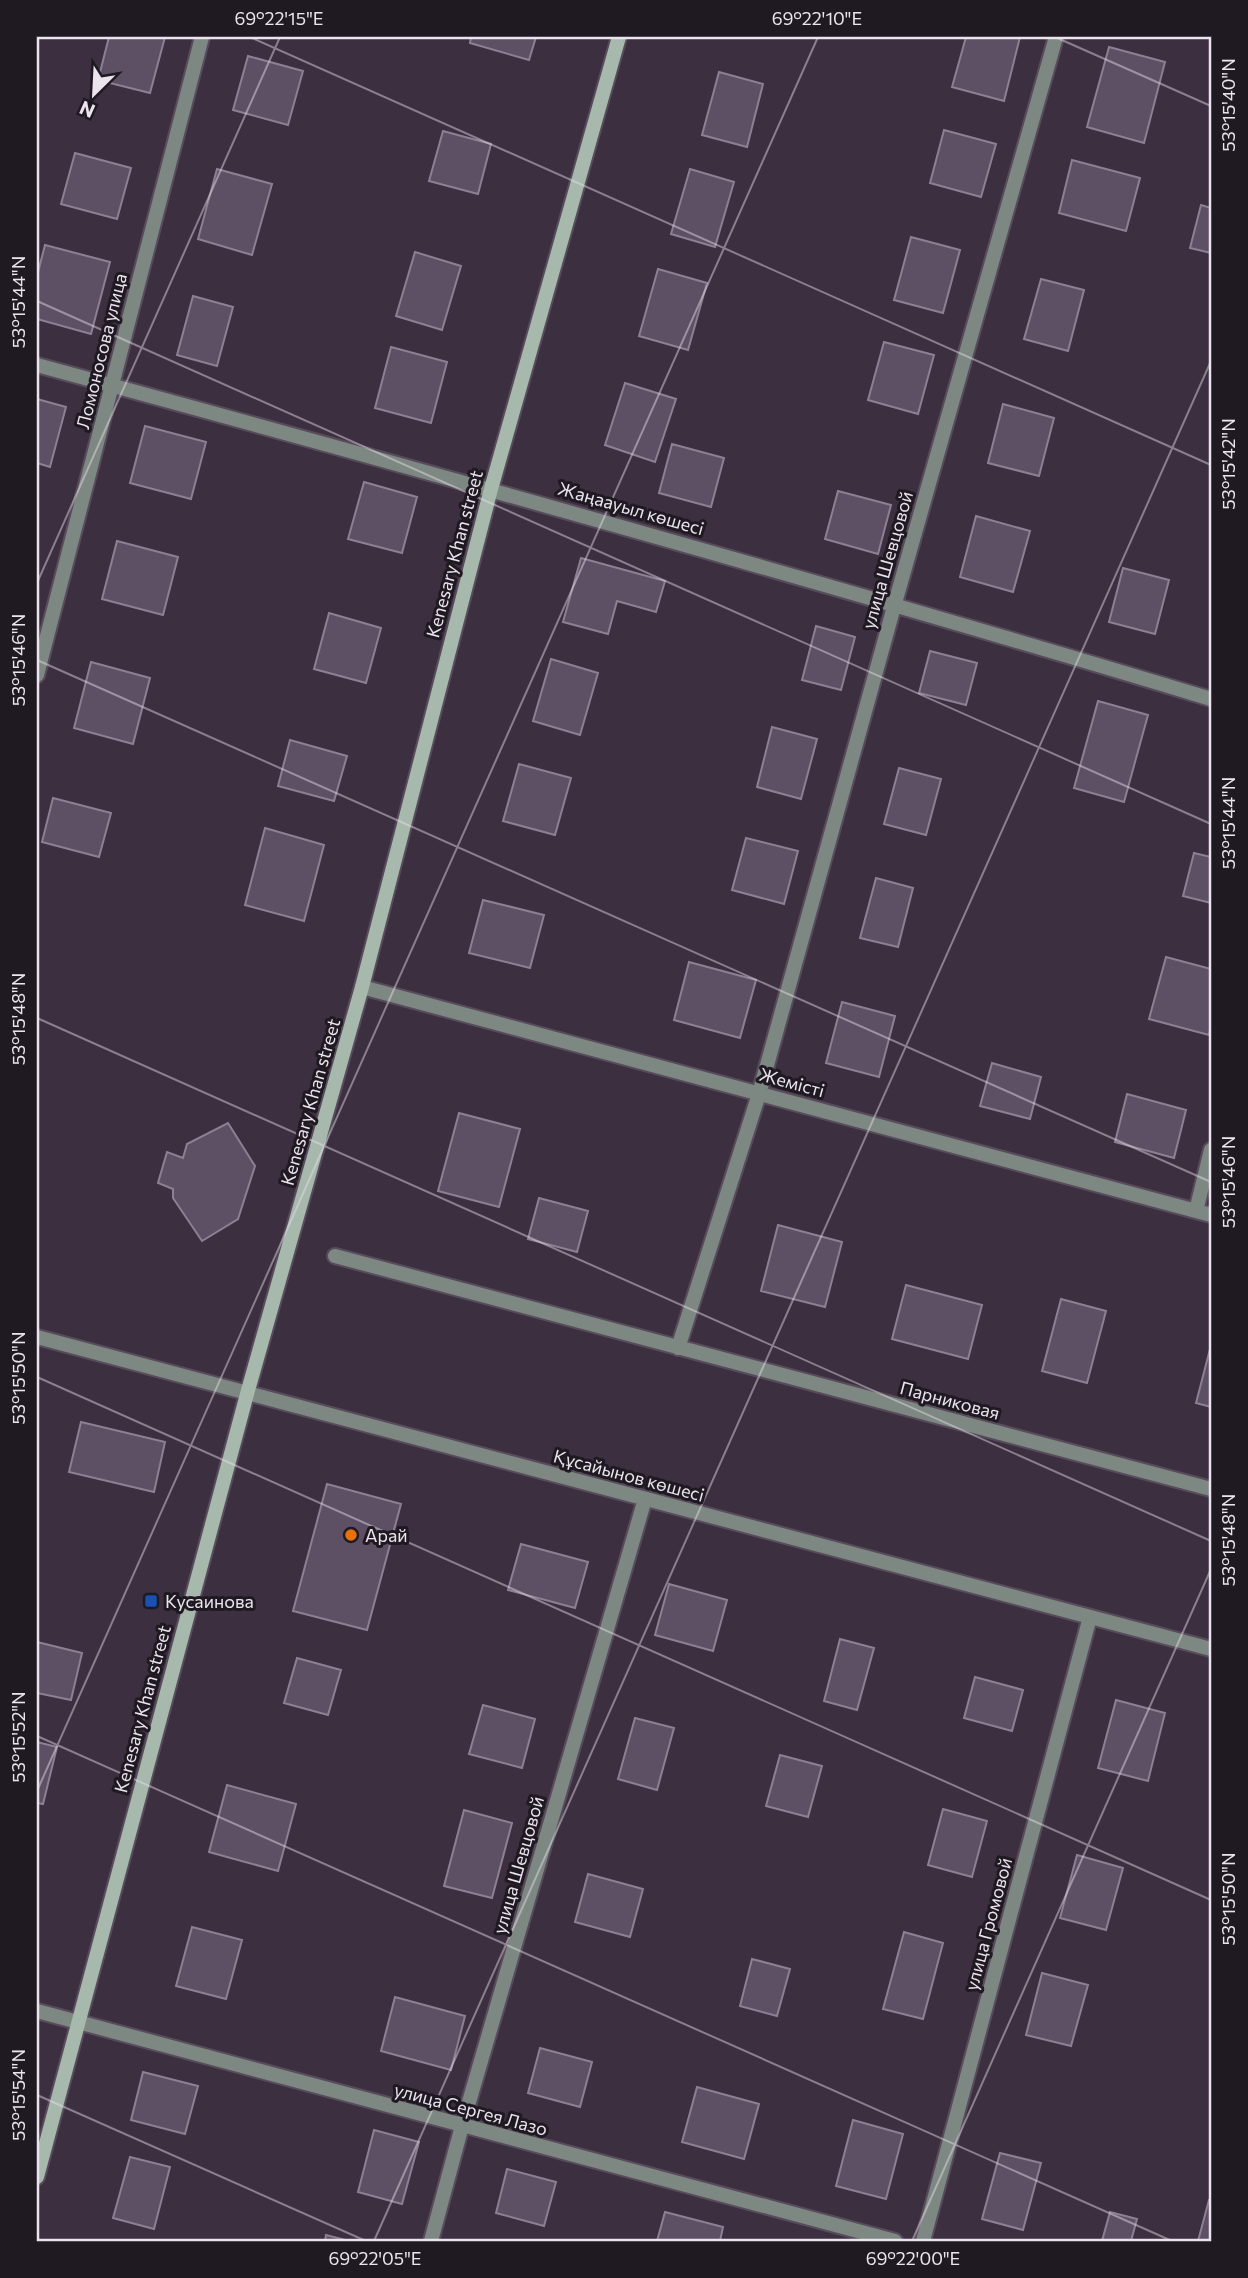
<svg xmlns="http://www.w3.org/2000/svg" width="1248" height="2278" font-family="Commissioner,sans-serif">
<rect width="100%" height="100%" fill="#3c2f40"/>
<path fill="#5e5064" stroke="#8d7f94" stroke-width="2" d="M109 37H165L150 93 98 80Z
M471 37H536L529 60 470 43Z
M966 37H1020L1004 101 952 87Z
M1109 47 1165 62 1144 143 1087 127Z
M248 56 303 71 288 125 233 110Z
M719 72 763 84 747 147 702 135Z
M944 130 996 144 981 197 930 183Z
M443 131 491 144 478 194 429 181Z
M75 153 131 168 117 219 61 204Z
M1072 160 1140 178 1126 231 1059 213Z
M217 169 272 184 252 255 198 239Z
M690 169 734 182 715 247 671 234Z
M1201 205 1211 208V253L1190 248Z
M911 237 960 250 943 313 894 300Z
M45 245 110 262 91 334 37 319V276Z
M415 252 461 266 442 330 396 316Z
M658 269 707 283 688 350 639 336Z
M1041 279 1084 290 1068 351 1024 339Z
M193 296 233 307 217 366 177 355Z
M884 342 934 355 918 414 868 400Z
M391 347 447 362 431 423 375 408Z
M625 383 676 399 655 462 605 445Z
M37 399 66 407 50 467 37 463Z
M1003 404 1054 418 1039 476 988 463Z
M145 426 206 442 191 499 130 483Z
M672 444 724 458 711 507 659 493Z
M364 482 417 497 402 553 348 539Z
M838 491 891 505 878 554 825 539Z
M976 516 1030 531 1013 592 960 577Z
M117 541 178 557 163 615 102 599Z
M581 558 665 581 656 612 617 601 608 634 563 622Z
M1123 568 1169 580 1155 634 1109 622Z
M329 613 381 628 366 683 314 669Z
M816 626 855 637 841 690 802 680Z
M930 651 977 663 966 705 919 693Z
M551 659 598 673 580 735 533 721Z
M91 662 150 678 133 744 74 728Z
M1098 701 1148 715 1124 802 1074 788Z
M772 727 817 739 801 799 757 787Z
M290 740 347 756 334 801 278 786Z
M519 764 571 778 555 835 503 821Z
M899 768 941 779 926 835 884 824Z
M53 798 111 813 99 857 42 842Z
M265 828 324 845 304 921 245 905Z
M746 838 798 851 784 904 732 890Z
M1194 853 1211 857V903L1183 896Z
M876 878 913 888 898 947 860 938Z
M483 900 544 915 530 968 469 953Z
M1166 957 1211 969V1025L1209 1035 1149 1019Z
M689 962 756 980 740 1038 674 1020Z
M842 1002 895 1016 879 1077 826 1063Z
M992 1063 1041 1077 1030 1119 980 1106Z
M1127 1094 1186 1110 1174 1158 1115 1142Z
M459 1113 520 1129 499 1207 438 1191Z
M228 1123 255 1166 238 1219 202 1241 173 1198V1189L158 1183 167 1152 183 1158 187 1144Z
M539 1198 588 1211 577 1252 528 1239Z
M778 1225 842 1242 825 1307 761 1291Z
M906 1285 982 1305 968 1359 892 1339Z
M1061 1299 1106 1311 1087 1383 1042 1371Z
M1210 1349H1211V1407L1196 1403Z
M81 1422 165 1442 154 1492 69 1472Z
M327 1484 401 1504 367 1630 293 1611Z
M521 1544 588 1562 575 1608 508 1590Z
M669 1584 727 1600 713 1651 655 1635Z
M840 1639 874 1648 857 1710 824 1701Z
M37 1642 82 1653 71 1700 37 1693Z
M297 1658 341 1670 328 1715 284 1703Z
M975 1677 1023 1690 1012 1731 964 1718Z
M1116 1700 1165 1713 1148 1781 1098 1768Z
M483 1705 535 1719 522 1768 469 1754Z
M635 1718 674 1728 657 1790 618 1779Z
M37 1742 57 1747 43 1804 37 1803Z
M780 1755 822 1766 808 1817 766 1806Z
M227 1785 296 1804 278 1871 209 1852Z
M943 1809 987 1821 972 1877 928 1865Z
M464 1810 512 1823 492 1898 444 1886Z
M1077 1855 1123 1868 1106 1930 1060 1918Z
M588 1874 643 1889 630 1937 575 1922Z
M192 1927 242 1940 226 1999 176 1986Z
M904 1932 943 1943 923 2019 883 2009Z
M752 1959 790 1969 777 2016 740 2006Z
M1042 1973 1088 1985 1071 2046 1026 2035Z
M395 1997 465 2016 451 2070 381 2051Z
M540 2048 592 2062 580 2107 528 2093Z
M143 2072 198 2086 185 2134 131 2120Z
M697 2087 759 2104 744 2159 682 2142Z
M853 2120 903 2134 886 2199 836 2186Z
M374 2130 419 2142 402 2204 358 2192Z
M1000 2153 1041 2163 1023 2230 982 2219Z
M130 2157 170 2167 154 2229 113 2218Z
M507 2169 556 2182 544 2226 496 2213Z
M1209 2200H1211V2241H1198Z
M665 2212 723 2227 720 2241H657Z
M1110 2212 1137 2219 1131 2241H1102Z
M326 2235 349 2241H325Z"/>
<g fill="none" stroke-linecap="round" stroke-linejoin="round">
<g stroke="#584c5c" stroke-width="18">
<path id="minor" d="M37 365C430 472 821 581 1211 699
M37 675 202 37
M362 987 1211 1215
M1196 1211 1211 1150
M335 1256 1211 1489
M37 1337 1211 1649
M678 1348 759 1094 895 603 1056 37
M37 2011 895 2241
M431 2241 462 2126 645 1499
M923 2241 1090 1617"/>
</g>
<g stroke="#584c5c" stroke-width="18">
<path id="secondary" d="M37 2177 247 1394 362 987 491 489 619 37"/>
</g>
<use href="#minor" stroke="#7e8882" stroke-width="14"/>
<use href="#secondary" stroke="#a7b8ad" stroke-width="14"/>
</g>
<path fill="none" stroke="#ebe3ee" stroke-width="2" stroke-opacity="0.45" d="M250 37 1211 465M1055 37 1211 106M37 301 1211 824M37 583 280 37M37 660 1211 1182M37 1018 1211 1541M37 1377 1211 1900M37 1736 1172 2241M37 1791 818 37M37 2095 366 2241M374 2241 1211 361M912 2241 1211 1569"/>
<circle fill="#e8710a" stroke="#1f1921" stroke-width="2.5" cx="351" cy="1535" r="7"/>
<rect fill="#1a4fb4" stroke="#1f1921" stroke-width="2.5" x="144" y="1594" width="14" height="14" rx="3.5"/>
<g text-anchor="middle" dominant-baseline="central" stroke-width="6" stroke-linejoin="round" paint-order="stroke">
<g font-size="18" fill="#ebe3ee" stroke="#1f1921">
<text transform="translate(101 351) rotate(-76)">Ломоносова улица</text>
<text transform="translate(631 508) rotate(16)">Жаңаауыл көшесі</text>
<text transform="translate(454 554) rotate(-75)">Kenesary Khan street</text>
<text transform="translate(887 560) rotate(-74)">улица Шевцовой</text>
<text transform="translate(792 1082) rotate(15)">Жемісті</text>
<text transform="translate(310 1102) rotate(-74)">Kenesary Khan street</text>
<text transform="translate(950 1400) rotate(15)">Парниковая</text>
<text transform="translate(629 1475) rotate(15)">Құсайынов көшесі</text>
<text transform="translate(142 1709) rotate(-75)">Kenesary Khan street</text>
<text transform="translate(518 1865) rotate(-74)">улица Шевцовой</text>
<text transform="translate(988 1924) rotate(-75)">улица Громовой</text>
<text transform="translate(471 2109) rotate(15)">улица Сергея Лазо</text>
</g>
<g font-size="18" fill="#ebe3ee" stroke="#1f1921" text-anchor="start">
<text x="365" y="1535">Арай</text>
<text x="165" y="1601">Кусаинова</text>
</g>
</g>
<rect width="1248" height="2278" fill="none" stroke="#1f1921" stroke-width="77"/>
<g transform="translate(94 94) rotate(204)" stroke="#1f1921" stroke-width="5" paint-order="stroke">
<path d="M0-5L12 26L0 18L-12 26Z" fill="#ebe3ee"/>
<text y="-10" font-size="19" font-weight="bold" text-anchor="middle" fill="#ebe3ee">N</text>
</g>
<rect x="38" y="38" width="1172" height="2202" fill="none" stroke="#ebe3ee" stroke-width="2.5"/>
<g font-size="18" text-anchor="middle" fill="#ebe3ee">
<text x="279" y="25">69°22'15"E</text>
<text x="817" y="25">69°22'10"E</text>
<text transform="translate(1229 105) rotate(-90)" y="6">53°15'40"N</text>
<text transform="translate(19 302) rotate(-90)" y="6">53°15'44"N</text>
<text transform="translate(1229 464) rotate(-90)" y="6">53°15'42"N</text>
<text transform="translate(19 660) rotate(-90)" y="6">53°15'46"N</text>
<text transform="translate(1229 823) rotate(-90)" y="6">53°15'44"N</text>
<text transform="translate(19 1019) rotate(-90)" y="6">53°15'48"N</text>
<text transform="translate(1229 1182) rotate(-90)" y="6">53°15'46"N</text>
<text transform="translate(19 1378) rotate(-90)" y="6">53°15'50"N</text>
<text transform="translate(1229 1540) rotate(-90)" y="6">53°15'48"N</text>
<text transform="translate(19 1737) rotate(-90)" y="6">53°15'52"N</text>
<text transform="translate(1229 1899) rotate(-90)" y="6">53°15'50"N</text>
<text transform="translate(19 2095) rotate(-90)" y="6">53°15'54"N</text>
<text x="375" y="2265">69°22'05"E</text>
<text x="913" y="2265">69°22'00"E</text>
</g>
</svg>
